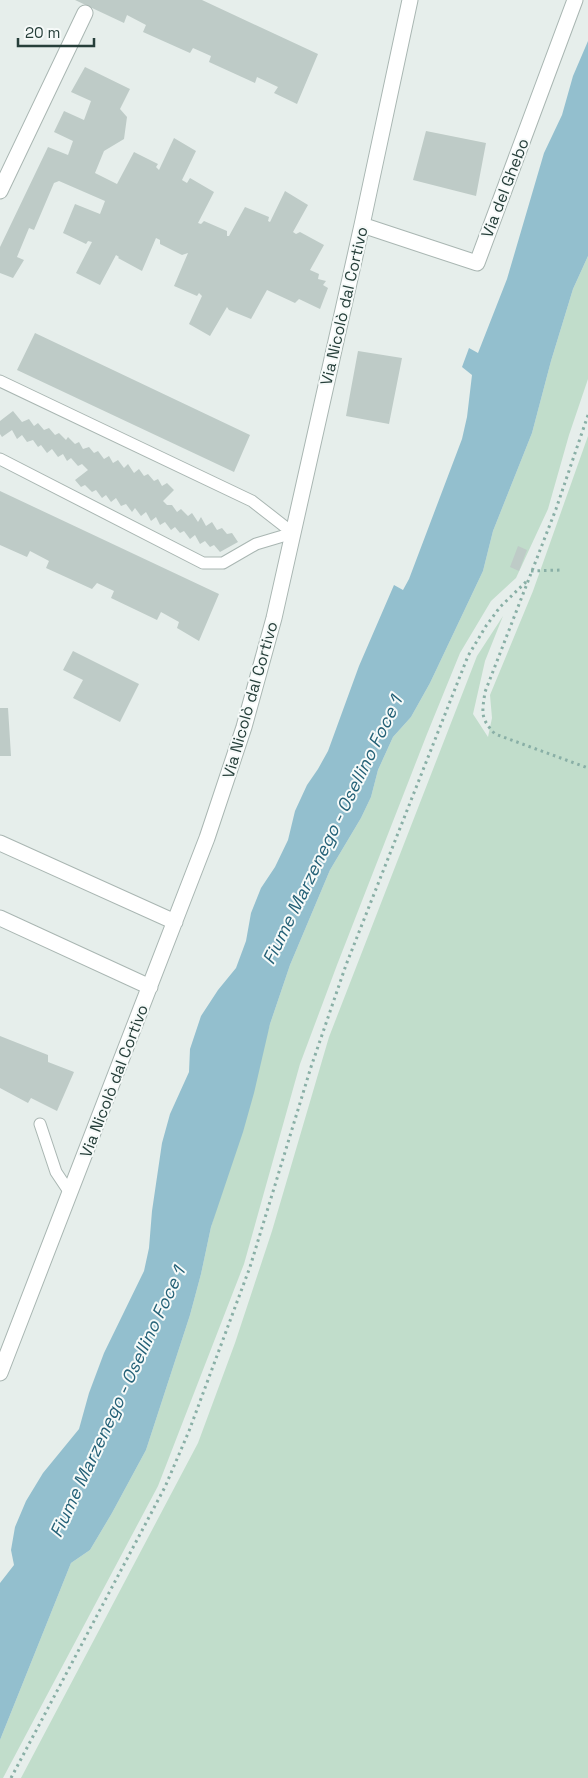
<svg xmlns="http://www.w3.org/2000/svg" width="588" height="1778" font-family="'Space Grotesk',sans-serif">
<rect width="100%" height="100%" fill="#e6eeeb"/>
<path fill="#c1ddcb" d="M588 256V379L569 435 548 509 516 578 491 601 460 653 427 734 337 965 300 1064 244 1264 158 1486 3 1778H0V1740L71 1563 90 1550 112 1513 146 1450 190 1315 201 1274 211 1227 270 1024 290 965 330 870 361 818 371 797 378 770 393 737 411 717 430 683 483 571 493 531 532 433 551 361 573 289Z
M588 436V1778H21L198 1443 235 1343 272 1231 329 1037 477 656 503 616 485 661 473 714 488 737 492 718 490 695 533 591Z"/>
<path fill="#93bfce" d="M588 41V256L573 289 551 361 532 433 493 531 483 571 430 683 411 717 393 737 378 770 371 797 361 818 330 870 290 965 270 1024 254 1093 243 1132 211 1227 201 1274 190 1315 146 1450 112 1513 90 1550 71 1563 0 1740V1583L14 1565 11 1550 15 1527 26 1501 43 1473 79 1429 89 1393 104 1353 144 1271 149 1248 152 1211 162 1143 170 1114 189 1072 190 1049 201 1016 218 990 236 968 246 941 251 913 261 888 275 867 288 840 295 811 307 785 318 769 328 751 359 666 394 585 403 590 409 579 462 439 467 417 472 375 462 367 469 348 478 353 507 279 544 153 562 115 573 76Z"/>
<path fill="#becbc7" d="M75 0H202L318 54 297 104 274 93 278 87 257 77 255 83 209 62 211 56 193 48 190 53 143 32 146 25 127 15 124 23Z
M85 67 130 89 120 109 127 117 124 139 104 151 95 173 117 184 134 152 158 164 156 167 159 170 174 138 196 151 182 180 187 183 190 178 214 192 198 223 201 224 204 221 227 231V236H229L245 207 269 217 268 221 270 222 285 191 308 205 293 232 296 234 300 232 324 245 310 270 319 274 318 279 326 281 323 285 328 288 320 309 299 299 295 303 267 290 251 319 229 310 227 307 210 336 189 324 202 296 199 293 197 296 174 286 188 253 182 255 160 244V240L156 238 142 271 118 258 119 257 116 255 100 285 76 273 92 242 88 241 86 244 63 233 75 204 100 214 105 201 59 181 54 183 34 230 29 228 17 257 24 260 13 278 0 273V247L48 147 68 155 73 141 54 132 64 111 84 120 91 101 71 92Z
M426 131 486 143 476 196 413 180Z
M35 333 250 435 234 472 17 370Z
M358 351 402 358 389 424 346 416Z
M13 411 22 422 29 419 34 426 38 423 44 430 49 428 55 435 59 433 66 440 68 437 75 444 79 442 83 449 89 447 94 453 98 451 104 459 109 456 113 463 118 460 124 468 128 464 134 473 139 469 144 476 148 474 154 481 158 479 162 486 167 483 174 490 163 501 167 505H172L177 512 181 509 188 516 192 513 198 522 201 517 206 526 212 522 217 530 222 528 227 534 232 533 238 542 220 552 214 545 210 547 205 541 200 544 195 535 190 539 184 531 180 533 175 527 171 530 165 522 160 525 156 517 151 521 146 512 141 516 135 508 132 512 126 504 121 506 116 498 111 502 106 495 102 498 96 490 92 492 85 485 81 487 75 480 88 470 82 464 78 466 71 458 67 461 63 454 58 457 52 449 47 453 41 445 38 447 33 440 27 442 22 435 17 439 12 430 2 437 0 434V421Z
M0 491 219 594 199 641 177 628 179 622 161 612 157 620 111 598 114 591 97 583 92 589 46 568 49 561 30 551 27 557 0 545Z
M518 546 527 550 519 571 510 567Z
M73 651 139 684 120 722 73 698 83 680 63 670Z
M0 708H8L11 756H0Z
M0 1036 48 1055V1062L74 1072 57 1111 31 1098 28 1103 0 1088Z"/>
<g fill="none" stroke-linecap="round" stroke-linejoin="round">
<g stroke="#a9b6b2" stroke-width="13">
<path id="lane" d="M0 381 252 501 293 533
M0 459 203 563H223L256 544 293 533
M40 1124 56 1172 70 1193"/>
</g>
<g stroke="#a9b6b2" stroke-width="17">
<path id="street" d="M0 191 85 13
M362 225 477 263 575 0
M0 843 175 922
M0 918 150 987
M0 1373 207 838 244 727 274 618 362 225 410 0"/>
</g>
<path stroke="#89afa6" stroke-width="3" stroke-dasharray="2.5 4" stroke-linecap="butt" d="M588 415 556 509 485 692C482 713 480 718 495 734L588 768
M531 571 561 570
M11 1778 165 1487 189 1431 250 1267 311 1067 346 965 468 656 486 626 500 607 528 580"/>
<use href="#lane" stroke="#fff" stroke-width="11"/>
<use href="#street" stroke="#fff" stroke-width="15"/>
</g>
<g text-anchor="middle" dominant-baseline="central" stroke-width="4" stroke-linejoin="round" paint-order="stroke">
<g font-size="16" fill="#263f3a" stroke="#f6faf9">
<text transform="translate(505 188) rotate(-69)">Via del Ghebo</text>
<text transform="translate(344 306) rotate(-77)">Via Nicolò dal Cortivo</text>
<text transform="translate(250 700) rotate(-74)">Via Nicolò dal Cortivo</text>
<text transform="translate(114 1081) rotate(-69)">Via Nicolò dal Cortivo</text>
</g>
<g font-size="18" font-style="italic" fill="#246177" stroke="#f6faf9">
<text transform="translate(332 830) rotate(-64)">Fiume Marzenego - Osellino Foce 1</text>
<text transform="translate(117 1402) rotate(-65)">Fiume Marzenego - Osellino Foce 1</text>
</g>
</g>
<path d="M18 38v8h76v-8" fill="none" stroke="#263f3a" stroke-width="2.5"/>
<text x="25" y="38" font-size="15" fill="#263f3a" stroke="#f6faf9" stroke-width="4" paint-order="stroke">20 m</text>
</svg>
